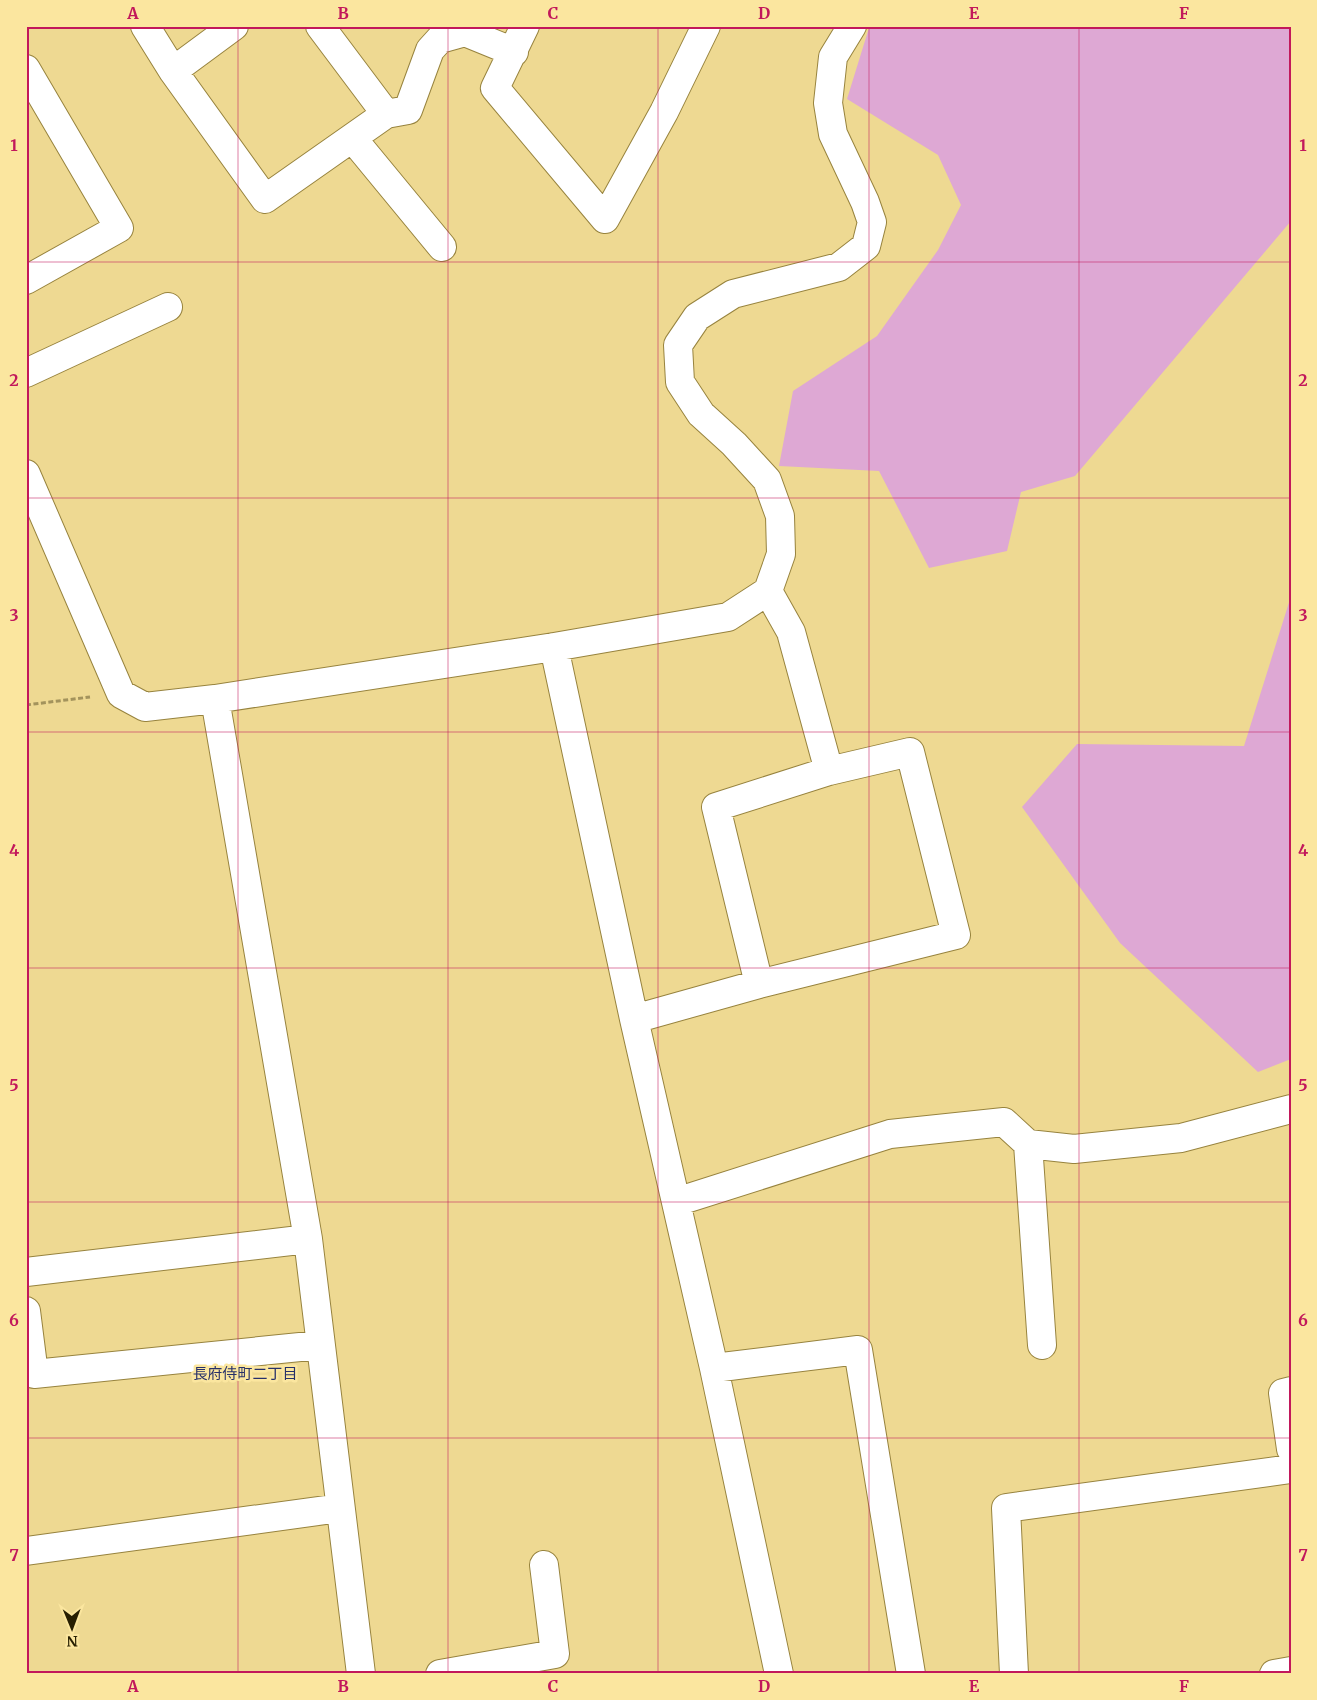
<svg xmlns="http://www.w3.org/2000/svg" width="1317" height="1700" font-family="Merriweather,'Noto Sans JP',serif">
<rect width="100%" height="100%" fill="#eed992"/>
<path fill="#dea8d4" d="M871 26H1291V221L1075 476 1021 492 1007 551 929 568 879 471 779 466 793 391 877 336 938 250 961 205 938 155 847 99 868 31Z
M1291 596V1059L1258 1072 1120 943 1022 807 1077 744 1244 746Z"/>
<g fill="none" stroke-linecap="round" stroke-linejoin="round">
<g stroke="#97833e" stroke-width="30">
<path id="minor" d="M145 26 173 71 265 199 386 114 408 110 430 50 440 39 465 32 514 52
M320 26 386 114
M525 26 495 88 605 219 664 112 706 26
M26 69 119 228 26 280
M173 71 234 26
M353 139 442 247
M26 373 168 307
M26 474 121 694 145 707 215 699 554 647 728 617 768 591 781 554 780 516 767 480 734 444 701 414 680 382 678 345 697 317 733 294 839 267 866 246 872 222 865 202 833 134 828 103 833 57 852 26
M768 591 791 632 829 771
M554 647 634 1019 714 1368 779 1674
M215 699 308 1239 361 1674
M634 1019 759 984 956 935 910 752 829 771 716 807 759 984
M1028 1144 1042 1345
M676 1202 890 1134 1004 1122 1028 1144 1074 1149 1181 1138 1291 1109
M26 1272 308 1239
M26 1311 34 1374 320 1345
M714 1368 858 1350 911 1674
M1291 1391 1283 1393 1291 1449
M26 1551 340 1508
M440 1674 555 1654 544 1565
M1014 1674 1006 1508 1291 1469
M1274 1674 1291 1671"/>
</g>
<path stroke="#a3935c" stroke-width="3" stroke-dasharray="5 2.5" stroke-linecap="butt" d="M26 705 90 697"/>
<use href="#minor" stroke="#fff" stroke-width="28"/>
</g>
<path fill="none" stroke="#c2185b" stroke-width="1" stroke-opacity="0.55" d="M238 26V1674M448 26V1674M658 26V1674M869 26V1674M1079 26V1674M26 262H1291M26 498H1291M26 732H1291M26 968H1291M26 1202H1291M26 1438H1291"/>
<g text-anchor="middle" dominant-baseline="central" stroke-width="5" stroke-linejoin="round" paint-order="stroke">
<g font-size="15" fill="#273069" stroke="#fbe69f">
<text x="245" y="1373">長府侍町二丁目</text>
</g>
</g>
<rect width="1317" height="1700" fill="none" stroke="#fbe69f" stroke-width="55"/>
<g transform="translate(72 1628) rotate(179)" stroke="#fbe69f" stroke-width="4" paint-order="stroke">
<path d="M0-4L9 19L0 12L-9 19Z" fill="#271f02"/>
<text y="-8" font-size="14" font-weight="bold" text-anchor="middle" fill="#271f02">N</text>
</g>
<rect x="28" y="28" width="1262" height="1644" fill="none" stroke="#c2185b" stroke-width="2"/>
<g font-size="16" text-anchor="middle" font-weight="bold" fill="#c2185b">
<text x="133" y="19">A</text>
<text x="343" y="19">B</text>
<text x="553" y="19">C</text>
<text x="764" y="19">D</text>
<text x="974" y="19">E</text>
<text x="1184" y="19">F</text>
<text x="14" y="151">1</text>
<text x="1303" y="151">1</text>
<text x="14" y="386">2</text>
<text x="1303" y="386">2</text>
<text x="14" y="621">3</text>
<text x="1303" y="621">3</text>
<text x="14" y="856">4</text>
<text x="1303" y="856">4</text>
<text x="14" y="1091">5</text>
<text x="1303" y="1091">5</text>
<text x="14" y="1326">6</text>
<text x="1303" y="1326">6</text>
<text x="14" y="1561">7</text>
<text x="1303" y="1561">7</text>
<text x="133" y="1692">A</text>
<text x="343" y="1692">B</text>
<text x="553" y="1692">C</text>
<text x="764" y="1692">D</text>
<text x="974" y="1692">E</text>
<text x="1184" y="1692">F</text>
</g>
</svg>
